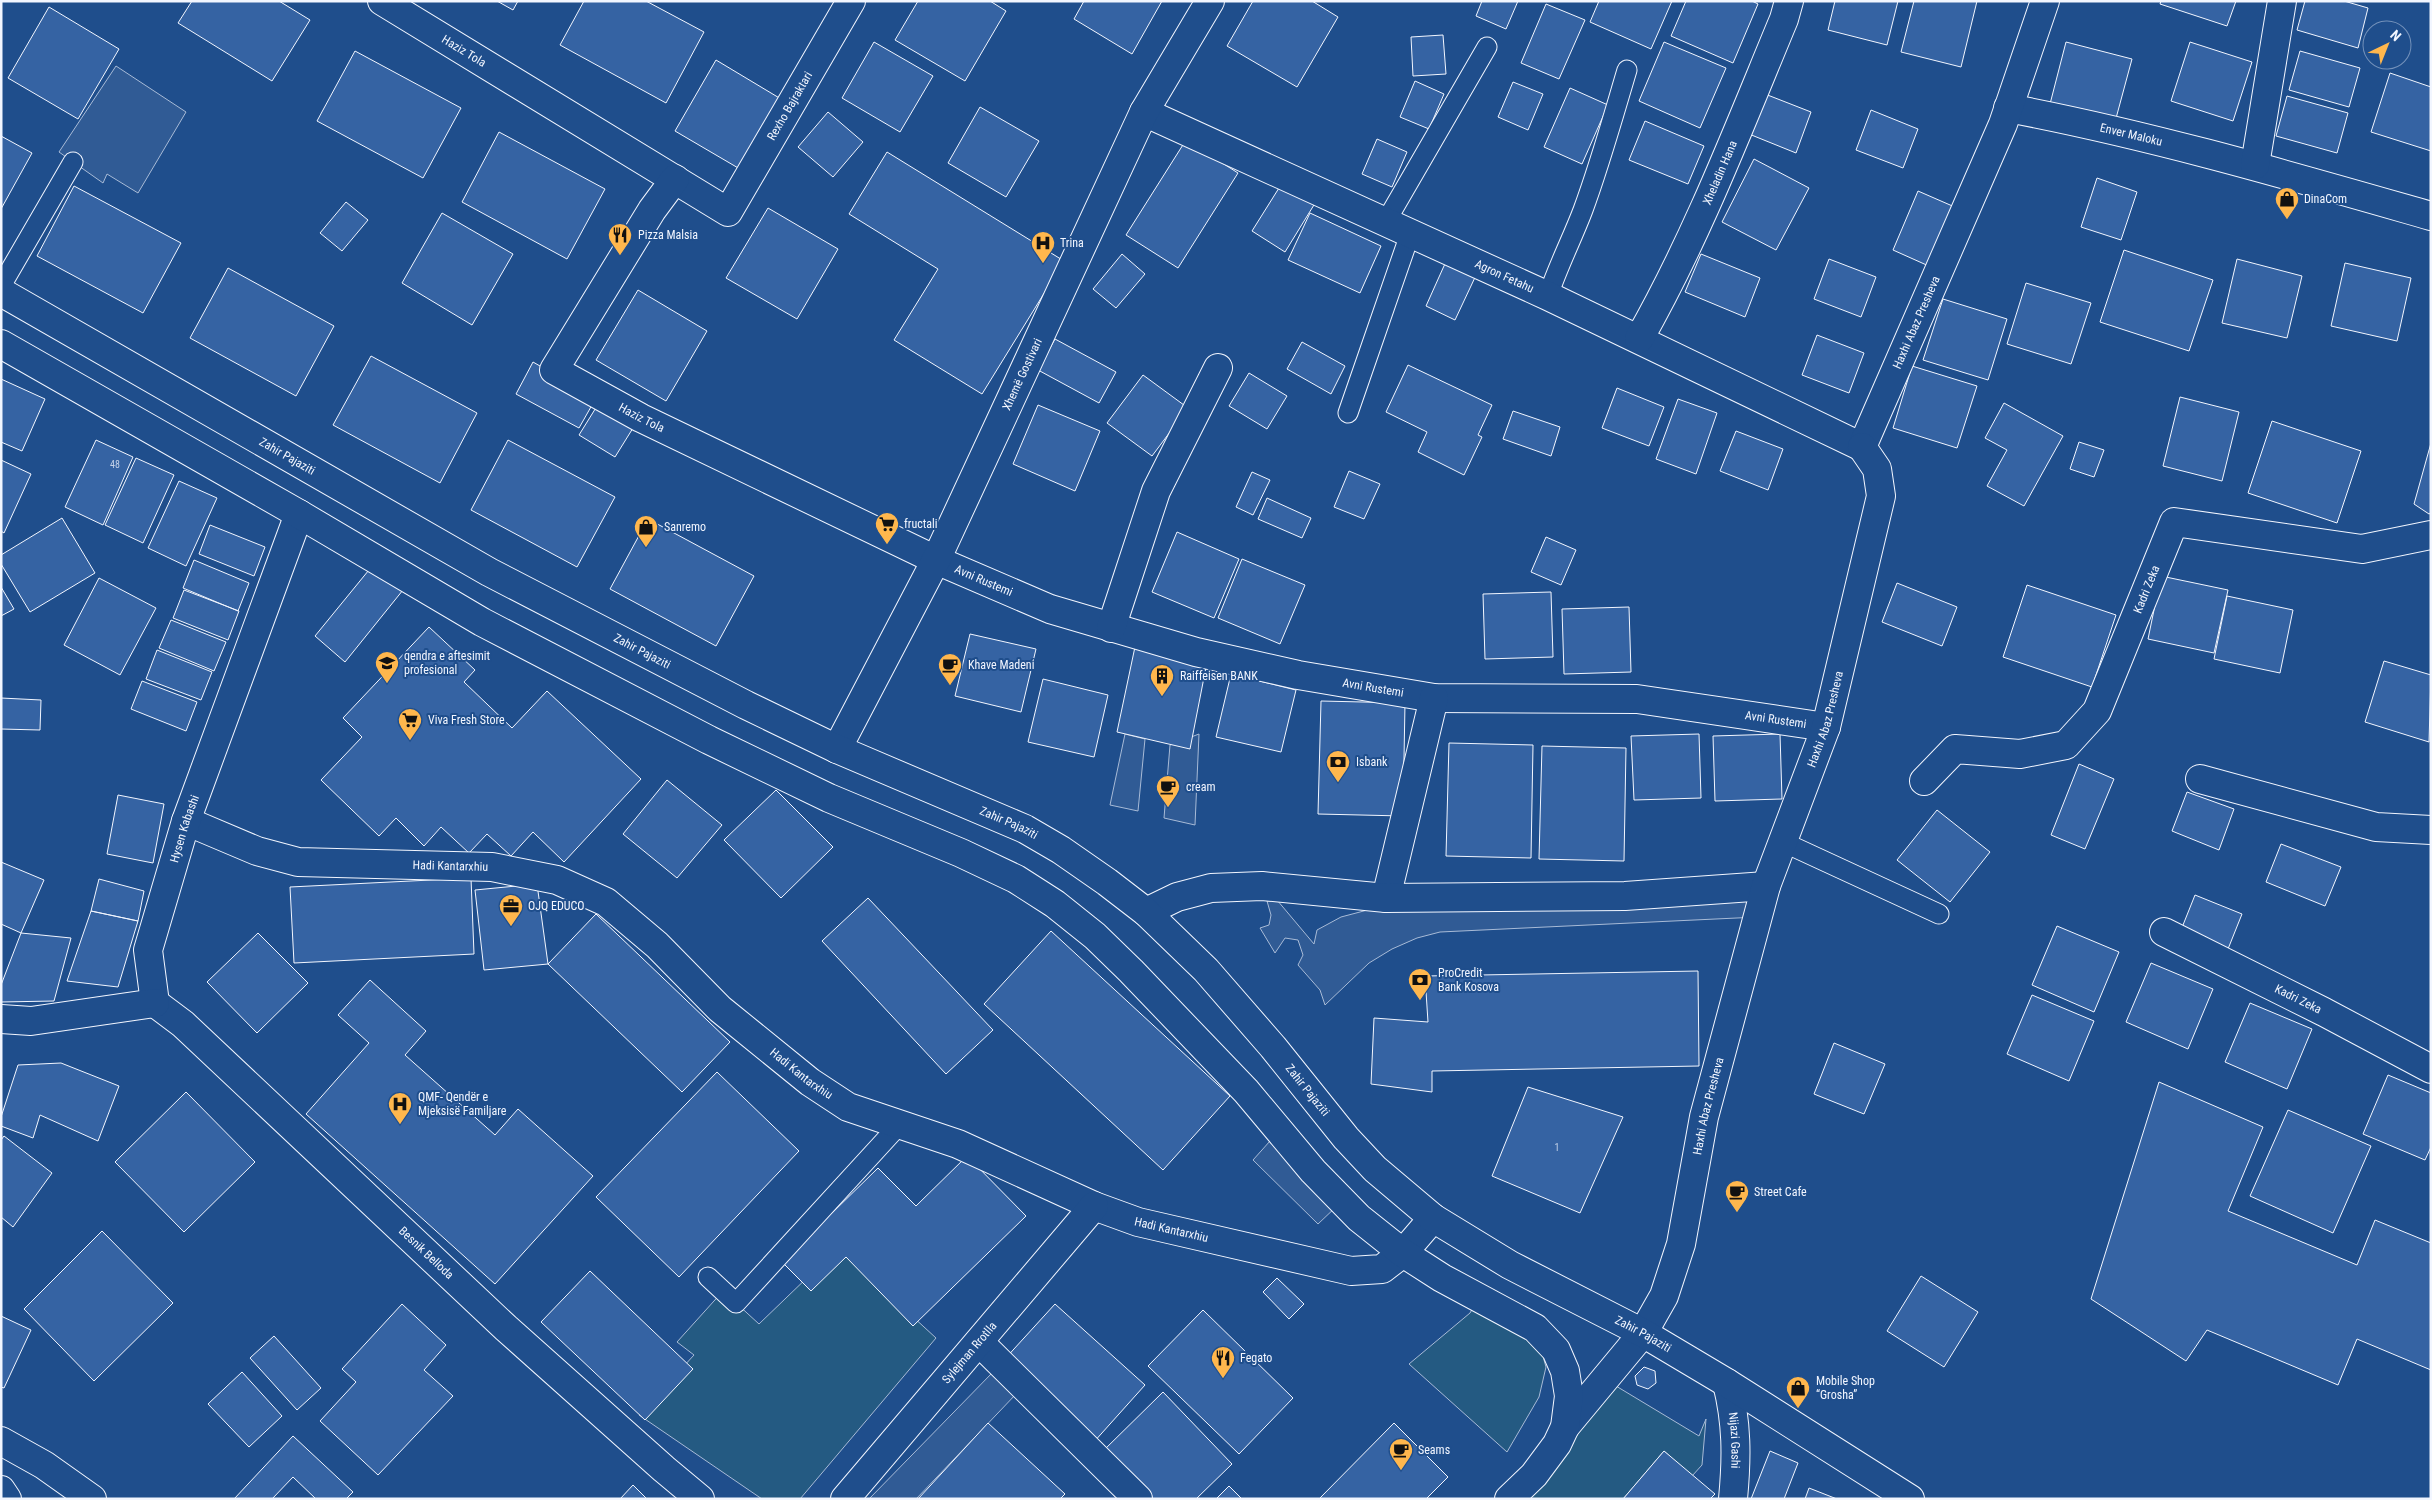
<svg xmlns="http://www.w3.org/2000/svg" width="2432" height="1500" font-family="'Roboto Condensed',sans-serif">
<rect width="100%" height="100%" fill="#1f4e8c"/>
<path fill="#245a82" stroke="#a8bbd7" d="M838 1248 936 1338 800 1499H762L639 1415 694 1355 677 1342 723 1291 759 1324Z
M1481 1294 1535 1328 1546 1367 1539 1397 1507 1452 1409 1364 1470 1313Z
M1616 1386 1699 1436 1706 1419 1702 1465 1692 1476 1664 1451 1623 1499H1529L1526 1496Z"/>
<path fill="#305b95" stroke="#a8bbd7" d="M116 66 186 112 138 193 107 174 103 183 59 152Z
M1125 734 1145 739 1138 811 1110 805Z
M1199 734 1195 825 1164 818 1170 745Z
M1766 886 1758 917 1440 932 1417 938 1392 949 1369 963 1325 1005 1320 990 1298 965 1303 955 1298 940 1285 938 1275 953 1260 928 1269 925 1271 915 1267 901 1277 900 1314 944 1317 930 1341 917 1394 903Z
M1270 1141 1338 1205 1318 1224 1253 1160Z
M993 1372 1017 1393 916 1499H869Z"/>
<path fill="#3563a3" stroke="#f2f6ff" d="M192 1H279L310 20 272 81 178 23Z
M497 1H518L513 10Z
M584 1H646L704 32 666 103 560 45Z
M918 1H990L1006 11 965 81 895 40Z
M1084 1H1162L1132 54 1074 19Z
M1253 1H1312L1338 17 1297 87 1227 46Z
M1482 1H1518L1506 29 1476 16Z
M1599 1H1672L1651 49 1590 22Z
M1686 1H1752L1758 4 1733 63 1671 36Z
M1835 1H1898L1887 45 1828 30Z
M1914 1H1977L1961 67 1901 52Z
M2161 1H2236L2227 26 2160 4Z
M2305 1H2344L2368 8 2358 48 2297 30Z
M1546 4 1585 20 1559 79 1521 63Z
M49 7 119 49 78 119 8 78Z
M1443 35 1446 74 1413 76 1411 37Z
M874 42 933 76 900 132 842 98Z
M1664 42 1726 68 1700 128 1639 101Z
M2066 42 2132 59 2115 122 2050 104Z
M2190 42 2252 62 2233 121 2171 101Z
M355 51 461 108 423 178 317 121Z
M2300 51 2360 68 2349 107 2289 90Z
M716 60 786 102 745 172 675 131Z
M2390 73 2431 87V151L2371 132Z
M1415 81 1444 94 1429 129 1400 117Z
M1513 82 1543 94 1528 130 1498 117Z
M1570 88 1608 105 1582 164 1544 147Z
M1765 94 1811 112 1796 153 1749 134Z
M2287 96 2348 113 2337 153 2276 136Z
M980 107 1039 141 1006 197 948 163Z
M1871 110 1918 129 1903 168 1856 150Z
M828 112 863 142 833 177 798 147Z
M1645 121 1704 146 1688 184 1629 160Z
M499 132 605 189 567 259 462 202Z
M1 136 32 153 1 209Z
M1377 139 1407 152 1392 187 1362 174Z
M1186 140 1238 173 1178 268 1126 235Z
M887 152 1064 261 982 394 894 340 938 269 849 214Z
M1754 159 1809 188 1776 250 1722 222Z
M2097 178 2137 192 2121 240 2081 227Z
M1284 180 1317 200 1285 252 1252 231Z
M74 186 181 243 143 313 37 256Z
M1918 191 1957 208 1931 267 1893 250Z
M346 202 368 220 342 251 320 233Z
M768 208 838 249 797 319 726 278Z
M442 213 513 254 472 325 402 283Z
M1310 213 1381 246 1360 293 1288 260Z
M2124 250 2213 280 2189 351 2100 322Z
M1122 254 1145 274 1116 308 1093 289Z
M1701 254 1760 278 1745 317 1685 292Z
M1448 257 1478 271 1455 320 1426 306Z
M1829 259 1876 277 1861 317 1814 299Z
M2237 259 2302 276 2287 338 2222 323Z
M2345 263 2411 278 2397 341 2331 326Z
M228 268 334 326 296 396 190 338Z
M2026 283 2091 303 2071 364 2007 344Z
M638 290 707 331 666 401 596 360Z
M1943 299 2007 319 1988 380 1923 360Z
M1817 335 1864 353 1849 393 1802 375Z
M1055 339 1116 372 1099 403 1038 370Z
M1302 342 1345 366 1331 394 1287 369Z
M371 356 477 413 440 483 333 425Z
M533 362 596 398 579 428 516 394Z
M1408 365 1492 405 1478 435 1482 437 1464 475 1418 452 1427 432 1386 412Z
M1912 366 1977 386 1957 448 1893 428Z
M1249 373 1287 396 1267 429 1229 406Z
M1143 375 1188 408 1152 456 1107 423Z
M1 379 45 399 22 451 1 442Z
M1617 388 1664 407 1649 446 1602 428Z
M2180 397 2239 412 2222 481 2163 466Z
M602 398 638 420 615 457 579 435Z
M1678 399 1717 413 1696 474 1656 459Z
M2004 403 2063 436 2024 506 1987 486 2007 450 1985 438Z
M1038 405 1100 431 1075 491 1013 464Z
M1513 411 1560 427 1551 456 1503 439Z
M2272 421 2361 451 2337 523 2248 493Z
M1736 431 1783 449 1768 490 1720 471Z
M96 440 133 457 103 525 65 507Z
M508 440 615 497 577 567 471 510Z
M2079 442 2104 450 2094 477 2070 469Z
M2431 443V513L2429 514 2414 504Z
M136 458 174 475 143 543 105 525Z
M1 460 31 474 4 533 1 531Z
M1349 471 1380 484 1364 519 1334 507Z
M1252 472 1270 480 1253 515 1236 507Z
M179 481 217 498 186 566 148 548Z
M1267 498 1311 518 1302 538 1258 519Z
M62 518 95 573 30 612 1 564V555Z
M648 519 754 576 716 646 610 589Z
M210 525 265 547 254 576 199 554Z
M1177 532 1239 559 1214 618 1152 592Z
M1546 537 1576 550 1561 585 1531 572Z
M1242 559 1305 585 1280 644 1218 618Z
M194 560 249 583 238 611 183 588Z
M373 565 403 590 345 662 315 636Z
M2161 576 2228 590 2214 653 2148 639Z
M99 578 156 608 120 675 64 645Z
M1897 583 1957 607 1942 646 1882 622Z
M2027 585 2116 615 2092 687 2003 657Z
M1 587 14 609 1 616Z
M184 590 239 611 228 640 173 618Z
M1551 592 1553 657 1485 659 1483 594Z
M2227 596 2293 610 2280 673 2214 659Z
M1629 607 1631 672 1564 674 1562 609Z
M171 620 226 642 214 671 159 648Z
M429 627 475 670 464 682 512 728 547 691 641 779 564 862 533 832 511 856 487 834 469 853 441 827 424 846 396 818 379 836 321 780 362 737 343 718Z
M970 634 1036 649 1021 712 955 696Z
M1136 642 1207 662 1190 749 1117 732Z
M157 650 212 672 201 700 146 679Z
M2384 661 2431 675 2429 742 2365 722Z
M1231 674 1296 690 1281 752 1216 737Z
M1043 679 1108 695 1094 757 1028 742Z
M142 681 197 702 186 731 131 709Z
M1 698 41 700 40 730 1 729Z
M1321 701 1405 703 1403 816 1318 814Z
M1699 734 1701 798 1634 800 1631 736Z
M1780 734 1782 799 1715 801 1713 736Z
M1449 743 1533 745 1531 858 1446 856Z
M1542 746 1626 748 1624 861 1539 859Z
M2079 764 2114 779 2085 849 2051 835Z
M667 780 722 825 677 878 623 834Z
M776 790 833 847 781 898 724 840Z
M2187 792 2234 809 2219 850 2172 831Z
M118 795 164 804 153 863 107 854Z
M1937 810 1990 852 1950 902 1897 860Z
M2281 844 2341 867 2325 906 2266 882Z
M1 862 44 880 21 933 1 924Z
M471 878 474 954 294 963 290 887Z
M99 879 144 891 138 921 91 911Z
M537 884 548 964 484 970 475 890Z
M2195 895 2242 914 2226 954 2179 935Z
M868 898 993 1030 946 1074 822 941Z
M91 911 138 921 118 987 67 981Z
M596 914 730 1042 682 1092 548 964Z
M2057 926 2119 952 2094 1012 2032 985Z
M1051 931 1230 1096 1163 1170 984 1004Z
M21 933 71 938 54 1001 1 1002V985Z
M258 933 308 983 257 1033 207 982Z
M2151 963 2213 989 2188 1049 2126 1022Z
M1698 971 1699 1066 1432 1071V1092L1371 1084 1374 1018 1428 1022 1425 976Z
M370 980 426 1031 405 1055 495 1135 518 1109 593 1176 495 1284 306 1114 369 1043 338 1015Z
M2032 995 2094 1021 2069 1081 2007 1054Z
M2250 1003 2312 1029 2287 1089 2225 1062Z
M1834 1043 1885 1064 1864 1114 1814 1094Z
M61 1063 119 1086 98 1141 40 1115 33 1138 1 1126V1117L18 1065Z
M717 1072 799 1151 679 1277 596 1197Z
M2388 1075 2431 1093V1147L2425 1160 2363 1134Z
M2159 1082 2263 1127 2228 1211 2357 1265 2375 1220 2431 1243V1370L2357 1339 2338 1385 2207 1330 2186 1361 2091 1299Z
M1528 1087 1623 1117 1580 1213 1492 1176Z
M186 1092 255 1162 184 1232 115 1162Z
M2288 1110 2371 1146 2333 1233 2250 1196Z
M4 1136 52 1173 13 1227 1 1217V1140Z
M967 1156 1026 1216 913 1326 846 1257 811 1291 782 1262 878 1168 916 1206Z
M102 1231 173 1303 94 1381 24 1309Z
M590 1271 693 1369 645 1420 541 1322Z
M1921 1276 1978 1312 1944 1367 1887 1331Z
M1277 1278 1304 1304 1289 1319 1263 1292Z
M402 1304 446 1345 424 1370 453 1396 378 1475 320 1421 356 1382 342 1369Z
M1055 1304 1145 1385 1084 1453 993 1372Z
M1203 1310 1293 1398 1239 1454 1148 1366Z
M1 1316 31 1330 4 1388 1 1387Z
M274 1336 321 1388 297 1410 250 1358Z
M1644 1367 1655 1371 1656 1383 1648 1389 1637 1385 1635 1376Z
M242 1372 282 1416 249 1447 208 1404Z
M1163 1392 1232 1464 1196 1499H1148L1102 1452Z
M988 1423 1065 1494 1060 1499H918Z
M1394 1423 1448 1477 1426 1499H1319Z
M293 1436 353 1492 346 1499H316L293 1477 272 1499H234Z
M1664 1451 1715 1494 1710 1499H1623Z
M1770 1451 1798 1463 1784 1499H1751Z
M633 1485 647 1499H620Z
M1229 1486 1242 1499H1216Z
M1809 1488 1837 1499H1805Z"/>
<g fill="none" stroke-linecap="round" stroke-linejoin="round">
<g stroke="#f2f6ff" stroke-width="21">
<path id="service" d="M1385 223 1487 47
M1 286 73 162
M1548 296C1558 266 1572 239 1583 210 1600 164 1613 117 1627 70
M1348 413 1410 234
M1783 842 1939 914
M708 1277 736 1303 900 1124"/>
</g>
<g stroke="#f2f6ff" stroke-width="30">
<g id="minor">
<path id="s1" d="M382 1 728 212 851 1"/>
<path id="s2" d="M2008 108C2151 135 2291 176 2431 216"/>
<path id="s3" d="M1144 112 1548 296 1862 447"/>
<path d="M2255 165 2282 1"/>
<path id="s4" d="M675 179 652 210 554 370 641 418 936 560 1050 609 1196 652 1298 675 1434 698 1637 699 1826 727"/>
<path id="s5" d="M1639 339C1697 237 1739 127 1784 19L1789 1"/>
<path id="s6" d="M1862 447 2003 124 2045 1"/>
<path d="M1111 628 1156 491 1218 368"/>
<path id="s7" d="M837 749 936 560 1144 112 1210 1"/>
<path d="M2200 779 2376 827 2431 830"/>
<path id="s8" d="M1924 781 1955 749 2020 754 2066 745 2097 711 2174 522 2362 549 2431 535"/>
<path id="s9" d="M186 821 257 851 298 862 492 867 557 880 606 902 657 945 720 1009 810 1082 848 1107 958 1144 1094 1206 1138 1222 1351 1271 1382 1269 1403 1253 1433 1218"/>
<path d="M1386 898 1434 698"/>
<path d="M1146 912 1177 897 1211 888 1262 886 1386 898 1625 896 1766 886"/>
<path id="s10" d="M2164 932 2324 1012 2431 1069"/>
<path id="s11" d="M155 1003 183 1024 506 1328 664 1469 700 1499"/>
<path id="s12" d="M155 1003 148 950 186 821 299 514"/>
<path d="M1 1019 31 1021 155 1003"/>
<path d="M979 1342 1138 1499"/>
<path id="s13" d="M1727 1383C1737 1423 1737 1457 1733 1499"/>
<path id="s14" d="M1565 1427 1643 1333 1664 1296 1681 1244 1704 1117 1766 886 1826 727 1881 496 1877 469 1862 447"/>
<path d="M1 1441 44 1465 92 1499"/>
<path d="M1 1490 7 1499"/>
<path id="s15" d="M845 1499 1094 1206"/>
</g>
</g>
<g stroke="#f2f6ff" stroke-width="30">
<path id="tertiary" d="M1 344 299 514 482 622 709 740 829 798 961 853 1016 879 1055 904 1095 936 1131 971 1246 1091 1313 1171 1359 1218 1403 1253 1442 1278 1535 1328 1556 1350 1565 1371 1569 1396 1565 1427 1557 1444 1534 1475 1509 1499"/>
</g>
<g stroke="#f2f6ff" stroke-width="30">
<g id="primary">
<path id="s16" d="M1 292 489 572 746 705 837 749 1025 829 1061 850 1107 882 1146 912 1206 970 1273 1047 1346 1138 1375 1169 1433 1218 1510 1265 1643 1333 1727 1383 1910 1499"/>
</g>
</g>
<use href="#service" stroke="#1f4e8c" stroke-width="19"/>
<use href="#minor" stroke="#1f4e8c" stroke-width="28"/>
<use href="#tertiary" stroke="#1f4e8c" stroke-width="28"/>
<use href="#primary" stroke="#1f4e8c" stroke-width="28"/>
</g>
<defs>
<g id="shop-pin" transform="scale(1.25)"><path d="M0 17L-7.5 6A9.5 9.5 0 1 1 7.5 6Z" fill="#ffb74d" stroke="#1f4e8c"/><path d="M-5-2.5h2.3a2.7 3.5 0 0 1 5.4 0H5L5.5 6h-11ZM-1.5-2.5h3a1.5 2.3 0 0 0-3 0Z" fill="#111"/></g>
<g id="restaurant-pin" transform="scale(1.25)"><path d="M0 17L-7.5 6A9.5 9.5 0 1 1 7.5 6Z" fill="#ffb74d" stroke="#1f4e8c"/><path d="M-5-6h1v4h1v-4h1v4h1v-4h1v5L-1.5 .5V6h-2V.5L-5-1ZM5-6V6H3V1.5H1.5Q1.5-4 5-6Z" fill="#111"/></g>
<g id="hospital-pin" transform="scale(1.25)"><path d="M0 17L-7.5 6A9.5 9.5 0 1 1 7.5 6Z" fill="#ffb74d" stroke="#1f4e8c"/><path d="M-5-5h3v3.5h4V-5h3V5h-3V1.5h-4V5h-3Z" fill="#111"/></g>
<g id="supermarket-pin" transform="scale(1.25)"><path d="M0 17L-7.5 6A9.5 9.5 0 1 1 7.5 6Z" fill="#ffb74d" stroke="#1f4e8c"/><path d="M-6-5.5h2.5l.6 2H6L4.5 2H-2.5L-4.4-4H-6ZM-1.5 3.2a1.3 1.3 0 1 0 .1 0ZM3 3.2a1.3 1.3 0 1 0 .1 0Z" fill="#111"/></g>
<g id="school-pin" transform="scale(1.25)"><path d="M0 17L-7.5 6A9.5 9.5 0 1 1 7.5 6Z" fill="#ffb74d" stroke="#1f4e8c"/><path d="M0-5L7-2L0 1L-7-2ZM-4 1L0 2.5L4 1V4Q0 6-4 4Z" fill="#111"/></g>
<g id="cafe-pin" transform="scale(1.25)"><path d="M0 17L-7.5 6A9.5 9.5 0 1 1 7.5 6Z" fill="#ffb74d" stroke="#1f4e8c"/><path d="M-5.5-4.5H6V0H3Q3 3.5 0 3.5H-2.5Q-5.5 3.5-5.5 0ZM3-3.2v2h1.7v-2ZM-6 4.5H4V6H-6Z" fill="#111"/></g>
<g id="building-pin" transform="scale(1.25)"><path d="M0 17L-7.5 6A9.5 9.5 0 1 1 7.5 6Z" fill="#ffb74d" stroke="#1f4e8c"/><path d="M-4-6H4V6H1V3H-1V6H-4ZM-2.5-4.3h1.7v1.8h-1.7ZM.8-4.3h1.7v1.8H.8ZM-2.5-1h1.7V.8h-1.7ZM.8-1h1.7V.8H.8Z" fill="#111"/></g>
<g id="bank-pin" transform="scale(1.25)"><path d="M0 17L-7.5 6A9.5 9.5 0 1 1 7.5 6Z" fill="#ffb74d" stroke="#1f4e8c"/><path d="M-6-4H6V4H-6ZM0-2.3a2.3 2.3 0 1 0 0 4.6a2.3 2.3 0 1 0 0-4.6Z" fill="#111"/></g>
<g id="office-pin" transform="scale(1.25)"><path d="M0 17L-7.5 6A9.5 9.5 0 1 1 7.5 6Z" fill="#ffb74d" stroke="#1f4e8c"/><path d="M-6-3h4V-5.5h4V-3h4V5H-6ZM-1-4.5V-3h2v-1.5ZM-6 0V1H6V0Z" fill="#111"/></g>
</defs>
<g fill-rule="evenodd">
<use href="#shop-pin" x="2287" y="199"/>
<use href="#restaurant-pin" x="620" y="235"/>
<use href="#hospital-pin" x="1043" y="243"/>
<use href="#supermarket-pin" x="887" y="524"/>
<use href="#shop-pin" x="646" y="527"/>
<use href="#school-pin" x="387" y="663"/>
<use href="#cafe-pin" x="950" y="665"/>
<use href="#building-pin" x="1162" y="676"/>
<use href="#supermarket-pin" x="410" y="720"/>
<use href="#bank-pin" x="1338" y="762"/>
<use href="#cafe-pin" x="1168" y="787"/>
<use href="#office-pin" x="511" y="906"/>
<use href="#bank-pin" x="1420" y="980"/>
<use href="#hospital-pin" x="400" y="1104"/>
<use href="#cafe-pin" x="1737" y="1192"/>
<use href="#restaurant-pin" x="1223" y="1358"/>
<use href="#shop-pin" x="1798" y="1388"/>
<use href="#cafe-pin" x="1401" y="1450"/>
</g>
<g text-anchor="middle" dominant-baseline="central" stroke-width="4" stroke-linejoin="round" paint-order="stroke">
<g font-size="10" fill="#c3d1e8">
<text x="115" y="464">48</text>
<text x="1557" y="1147">1</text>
</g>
<g font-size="12" fill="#f2f6ff" stroke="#1f4e8c">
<text stroke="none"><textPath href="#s1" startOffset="96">Haziz Tola</textPath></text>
<text stroke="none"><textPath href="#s1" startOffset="528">Rexho Bajraktari</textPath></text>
<text stroke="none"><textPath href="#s2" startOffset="126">Enver Maloku</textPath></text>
<text stroke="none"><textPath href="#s5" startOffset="185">Xheladin Hana</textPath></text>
<text stroke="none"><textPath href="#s3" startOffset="396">Agron Fetahu</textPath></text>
<text stroke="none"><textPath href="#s6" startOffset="136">Haxhi Abaz Presheva</textPath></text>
<text stroke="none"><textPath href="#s7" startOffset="418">Xhemë Gostivari</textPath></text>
<text stroke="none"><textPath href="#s4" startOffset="326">Haziz Tola</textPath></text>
<text stroke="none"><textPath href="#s16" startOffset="330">Zahir Pajaziti</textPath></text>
<text stroke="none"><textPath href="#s4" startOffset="705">Avni Rustemi</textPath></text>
<text stroke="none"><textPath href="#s8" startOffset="334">Kadri Zeka</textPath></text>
<text stroke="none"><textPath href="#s16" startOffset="735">Zahir Pajaziti</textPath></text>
<text stroke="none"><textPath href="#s4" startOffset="1110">Avni Rustemi</textPath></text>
<text stroke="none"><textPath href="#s14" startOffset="765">Haxhi Abaz Presheva</textPath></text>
<text stroke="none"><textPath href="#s4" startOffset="1515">Avni Rustemi</textPath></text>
<text stroke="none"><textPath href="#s16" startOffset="1140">Zahir Pajaziti</textPath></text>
<text stroke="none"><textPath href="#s12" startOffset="180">Hysen Kabashi</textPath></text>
<text stroke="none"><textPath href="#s9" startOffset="272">Hadi Kantarxhiu</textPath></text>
<text stroke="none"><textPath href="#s10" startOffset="150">Kadri Zeka</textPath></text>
<text stroke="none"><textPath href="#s9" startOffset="694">Hadi Kantarxhiu</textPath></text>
<text stroke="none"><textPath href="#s16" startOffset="1545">Zahir Pajaziti</textPath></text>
<text stroke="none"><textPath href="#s14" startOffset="360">Haxhi Abaz Presheva</textPath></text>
<text stroke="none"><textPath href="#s9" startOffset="1098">Hadi Kantarxhiu</textPath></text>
<text stroke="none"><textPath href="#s11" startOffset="369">Besnik Belloda</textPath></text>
<text stroke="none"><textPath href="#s16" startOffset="1965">Zahir Pajaziti</textPath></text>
<text stroke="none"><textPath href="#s15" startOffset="192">Sylejman Rrotlla</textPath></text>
<text stroke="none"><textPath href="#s13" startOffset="58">Nijazi Gashi</textPath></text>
</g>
<g font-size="12" fill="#f2f6ff" stroke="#1f4e8c" text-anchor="start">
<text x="2304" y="199">DinaCom</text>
<text x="638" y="235">Pizza Malsia</text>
<text x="1060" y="243">Trina</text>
<text x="904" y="524">fructali</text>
<text x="664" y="527">Sanremo</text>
<text x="404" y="656">qendra e aftesimit<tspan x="404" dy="14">profesional</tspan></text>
<text x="968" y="665">Khave Madeni</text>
<text x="1180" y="676">Raiffeisen BANK</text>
<text x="428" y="720">Viva Fresh Store</text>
<text x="1356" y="762">Isbank</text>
<text x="1186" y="787">cream</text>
<text x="528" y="906">OJQ EDUCO</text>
<text x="1438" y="973">ProCredit<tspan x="1438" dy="14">Bank Kosova</tspan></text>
<text x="418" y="1097">QMF- Qendër e<tspan x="418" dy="14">Mjeksisë Familjare</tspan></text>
<text x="1754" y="1192">Street Cafe</text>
<text x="1240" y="1358">Fegato</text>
<text x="1816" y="1381">Mobile Shop<tspan x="1816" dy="14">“Grosha”</tspan></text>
<text x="1418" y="1450">Seams</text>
</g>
</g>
<rect width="2432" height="1500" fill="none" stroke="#f2f6ff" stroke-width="5"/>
<g transform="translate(2387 45) rotate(43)"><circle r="24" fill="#1f4e8c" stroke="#7391ba"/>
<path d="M0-4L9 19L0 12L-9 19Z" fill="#ffb74d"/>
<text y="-8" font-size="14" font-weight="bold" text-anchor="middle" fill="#f2f6ff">N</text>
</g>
</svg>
